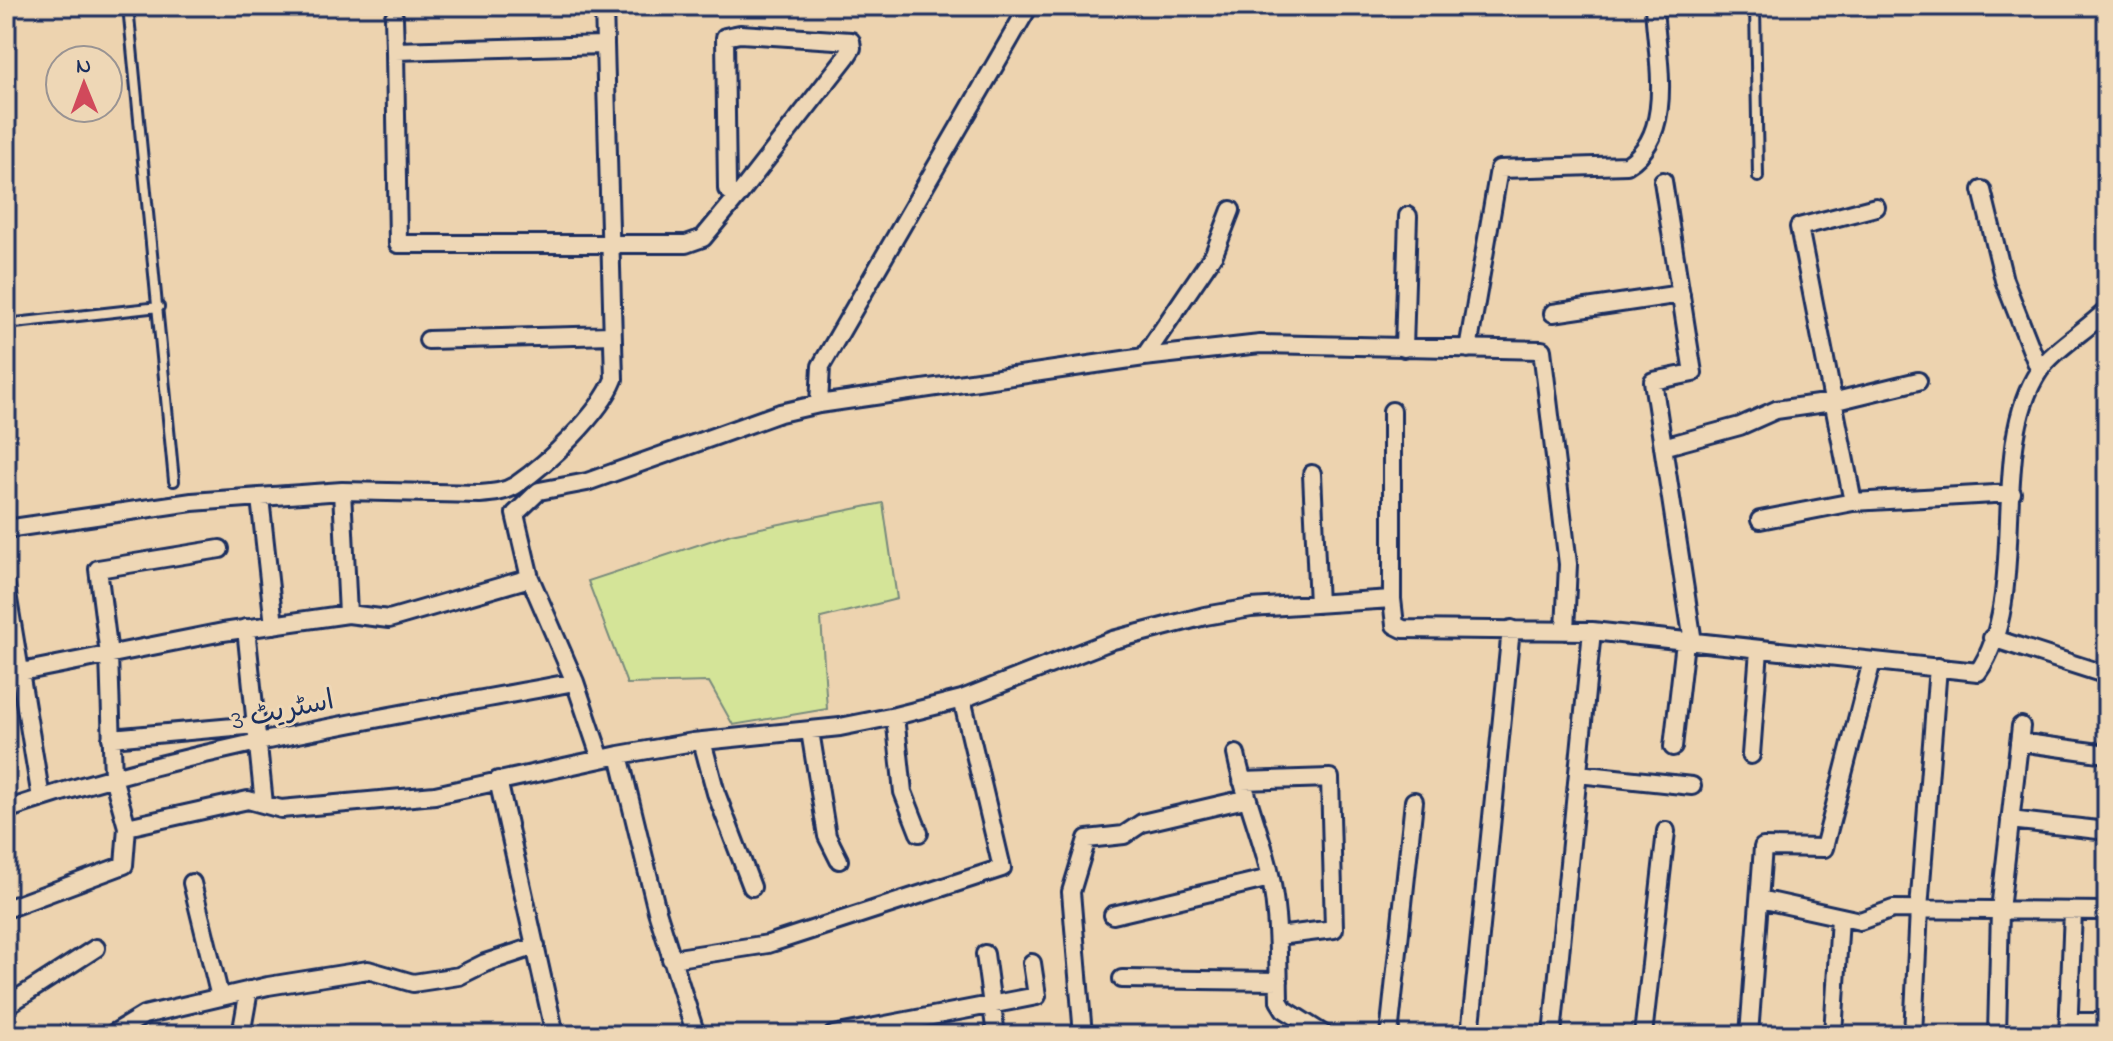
<svg xmlns="http://www.w3.org/2000/svg" width="2113" height="1041" font-family="'Indie Flower','Playpen Sans Arabic',sans-serif">
<rect width="100%" height="100%" fill="#edd3af"/>
<filter id="ink" filterUnits="userSpaceOnUse"><feTurbulence type="fractalNoise" baseFrequency=".0125" numOctaves="2"/><feDisplacementMap in="SourceGraphic" scale="16" xChannelSelector="R" yChannelSelector="G"/><feConvolveMatrix kernelMatrix="1 2 1 2 8 2 1 2 1" color-interpolation-filters="sRGB"/></filter>
<g filter="url(#ink)">
<path fill="#d4e498" stroke="#788a7b" stroke-width="2" d="M883 503 897 599 821 618 827 709 733 725 709 682 627 684 588 581 731 534Z"/>
<g fill="none" stroke-linecap="round" stroke-linejoin="round">
<g stroke="#1b2f5e" stroke-width="14">
<path id="service" d="M128 6 174 481
M1755 6 1758 177
M6 324 159 307"/>
</g>
<g stroke="#1b2f5e" stroke-width="22">
<path id="minor" d="M394 17 395 51 603 45
M395 51 398 244H686L703 238 737 197 727 189 725 37 740 34 851 41 852 48 847 56 737 197
M1663 181 1693 373 1653 381 1693 642
M1982 190 2004 280 2039 369
M1876 207 1799 227 1853 502 2012 493
M1553 313 1681 294
M428 340 612 335
M1404 348 1408 216
M1468 349 1499 169 1627 165C1677 134 1656 55 1654 6
M1144 357 1214 254 1231 210
M819 404 821 366 1029 6
M1663 447 1740 426 1776 410 1832 402 1918 381
M1312 474 1318 604
M342 491 348 614
M260 498 274 625
M1760 520 1853 502
M6 529 192 502 342 491 480 494C493 493 505 492 516 485 548 463 600 414 614 379L604 6
M220 549 98 569 109 655 113 777 127 827 248 800 281 809 435 795 601 759
M530 578 575 682 601 759 619 755 657 911 696 1035
M6 587 41 798
M1392 599V411
M246 628 264 804
M1992 638 2107 675
M6 675 223 632 348 614 389 619 530 578 515 514 539 491 587 482 780 413 819 404 1144 357 1260 344 1542 350 1568 564 1565 631
M895 716 903 792 919 833
M810 731 827 836 839 860
M111 738 256 725
M702 741 716 793 752 887
M2019 742 2107 754
M1673 747 1685 642
M1236 754C1243 789 1255 819 1265 854 1279 901 1278 952 1279 1001L1284 1009 1325 1035
M619 755 693 742 840 727 895 716 962 699 1113 640 1205 616 1251 608 1392 599 1395 625 1403 629 1592 631 1978 672C2031 597 1987 449 2039 371 2053 350 2088 329 2107 310
M1751 755 1759 650
M1578 774 1692 786
M498 780 555 1035
M1242 781 1330 778 1334 929 1278 936
M6 810C190 747 384 718 575 682
M2010 820 2107 831
M192 883 220 997
M1760 899 1860 921 1893 909 2107 911
M6 909 124 865 127 827
M1113 915 1270 878
M985 954 996 1035
M671 959 768 944 1002 868 962 699
M1122 979 1279 981
M6 1006 96 948
M2069 1022H2107
M111 1035 144 1015 268 986 368 970 413 983 459 976 485 963 536 946
M241 1035 249 990
M833 1035 1037 996 1032 963
M1083 1035 1071 892 1087 839 1124 835 1142 823 1245 799
M1389 1035 1414 801
M1470 1035 1511 629
M1552 1035 1592 631
M1643 1035 1666 831
M1749 1035 1763 847 1824 848 1872 661
M1833 1035 1840 917
M1913 1035 1919 909 1938 667
M1997 1035 2000 910 2021 726
M2068 1035 2073 911"/>
</g>
<use href="#service" stroke="#eed7b6" stroke-width="8"/>
<use href="#minor" stroke="#eed7b6" stroke-width="16"/>
</g>
</g>
<g text-anchor="middle" dominant-baseline="central" stroke-width="6" stroke-linejoin="round" paint-order="stroke">
<g font-size="28" fill="#1b2f5e" stroke="#eed7b6">
<text transform="translate(283 712) rotate(-12)">اسٹریٹ 3</text>
</g>
</g>
<rect width="2113" height="1041" fill="none" stroke="#eed7b6" stroke-width="32"/>
<rect x="16" y="16" width="2081" height="1009" fill="none" stroke="#1b2f5e" stroke-width="3" filter="url(#ink)"/>
<g transform="translate(84 84) rotate(359)"><circle r="38" fill="#eed7b6" stroke="#9a9493" stroke-width="2"/>
<path d="M0-6L14 30L0 20L-14 30Z" fill="#d1495b"/>
<text y="-12" font-size="22" font-weight="bold" text-anchor="middle" fill="#1b2f5e">N</text>
</g>
</svg>
